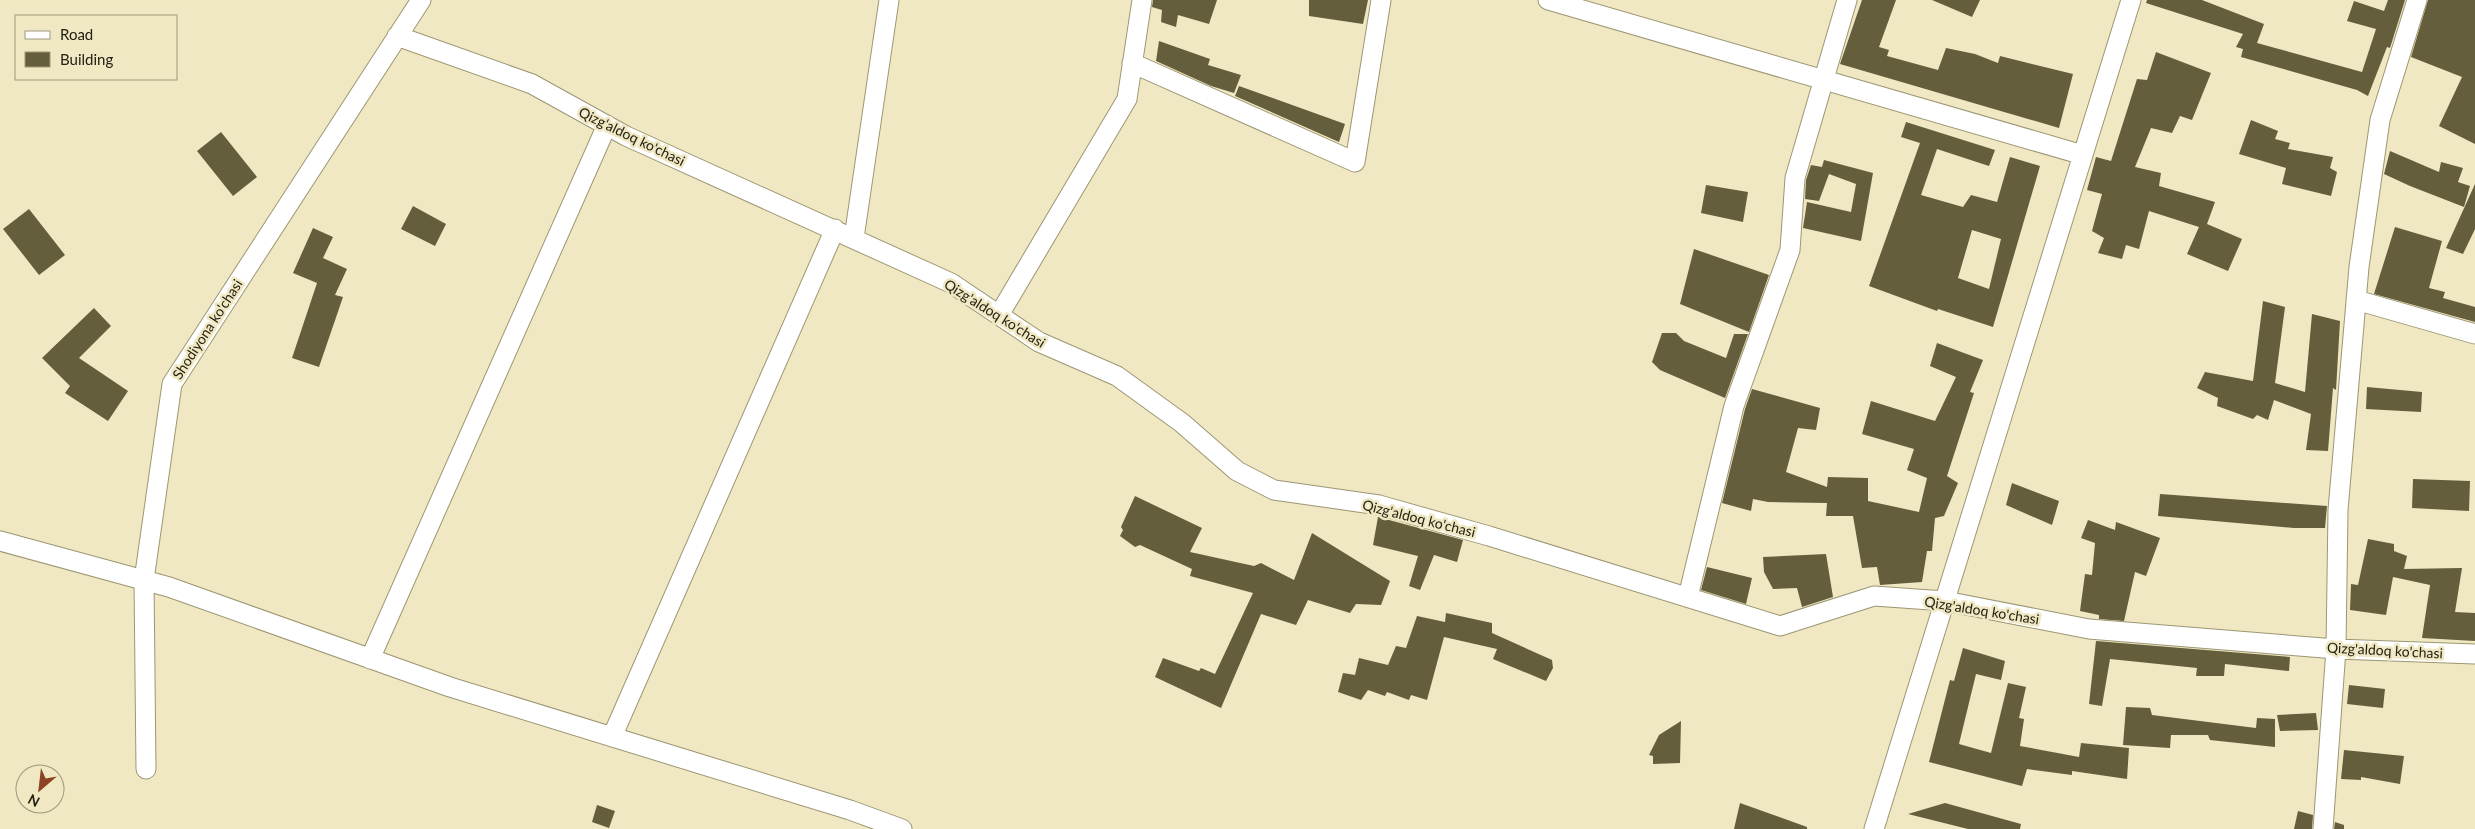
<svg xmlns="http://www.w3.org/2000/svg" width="2475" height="829" font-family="Lato,sans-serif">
<rect width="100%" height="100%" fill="#efe8c2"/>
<path fill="#645e3d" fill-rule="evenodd" d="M1153 0H1217L1209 24 1178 15 1176 27 1161 22 1162 10 1152 7Z
M1309 0H1368L1363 24 1309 16Z
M1862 0H1896L1879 47 1889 50 1887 56 1938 70 1946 48 1975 54 1998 63 2000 56 2073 74 2059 128 1840 64Z
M1932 0H1980L1972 17Z
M2147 0H2202L2264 24 2257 43 2362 72 2376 29 2347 21 2354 1 2384 11 2388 0H2405L2390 48 2387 47 2368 96 2357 90 2241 57 2243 49 2236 47 2243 34 2146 3Z
M2428 0H2475V144L2439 126 2462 77 2411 57Z
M1159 41 1210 59 1208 65 1241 75 1234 93 1211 86 1156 61Z
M2156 52 2211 73 2192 120 2180 116 2172 133 2151 128 2135 167 2161 173 2159 186 2215 202 2207 224 2242 239 2228 271 2187 254 2199 227 2149 211 2139 249 2126 245 2122 259 2098 253 2104 238 2092 231 2102 194 2087 190 2096 157 2111 161 2137 79 2147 80Z
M1239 86 1345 124 1339 142 1235 96Z
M2251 120 2278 131 2275 139 2290 143 2288 149 2333 157 2330 168 2337 172 2331 196 2282 184 2286 168 2239 154Z
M1906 122 1995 150 1989 166 1937 149 1921 195 1963 207 1971 195 1997 202 2010 157 2040 166 1993 327 1938 309 1937 311 1869 286 1920 143 1901 137ZM1972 230 2001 239 1989 289 1958 278Z
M221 132 257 177 233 196 197 151Z
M2390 151 2439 172 2441 162 2463 168 2458 182 2470 186 2464 207 2410 186 2384 174Z
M1824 160 1873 173 1861 241 1803 228 1807 202 1851 212 1856 184 1829 174 1819 201 1805 199 1806 180 1811 165 1822 167Z
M2475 184V229L2463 254 2446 248Z
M1706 185 1748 192 1743 222 1701 213Z
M413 206 446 224 435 246 401 229Z
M29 209 65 255 39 275 3 229Z
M2395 227 2442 241 2429 288 2445 292 2443 298 2475 307V322L2374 294Z
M313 228 333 237 323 258 347 269 335 295 343 297 319 367 292 358 317 283 293 273Z
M1694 249 1769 275 1749 332 1680 304Z
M2263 301 2285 307 2275 383 2305 392 2312 314 2340 321 2336 390 2333 388 2328 451 2306 450 2311 414 2274 400 2268 420 2257 415 2253 419 2217 406 2218 398 2197 388 2205 372 2253 381Z
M94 308 111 326 79 358 128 391 108 421 65 393 70 386 42 358Z
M1662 333H1676L1684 341 1726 358 1734 334H1748L1725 398 1660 370 1652 362Z
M1937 343 1983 360 1970 392 1974 393 1947 476 1958 483 1944 516 1935 518 1932 551H1927L1922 582 1880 585 1877 567 1862 568 1853 516H1826L1827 503 1768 502 1753 499 1751 511 1722 503 1745 409 1752 389 1820 408 1816 430 1798 428 1786 472 1827 487 1828 477 1868 478V501L1919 512 1927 478 1907 470 1914 449 1862 434 1871 401 1935 421 1956 377 1930 366Z
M2367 387 2422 392 2421 412 2366 409Z
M2413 479 2470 481 2469 511 2412 508Z
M2012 483 2059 501 2052 525 2006 505Z
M2160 494 2327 506 2325 528H2294L2158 516Z
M1135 496 1202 528 1190 552 1254 566 1261 563 1294 580 1312 533 1390 581 1381 605 1356 604 1350 613 1308 600 1296 625 1261 614 1221 708 1155 677 1163 658 1199 671 1201 668 1215 674 1253 593 1190 576 1192 569 1140 545 1135 547 1120 536 1123 530 1121 527Z
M1378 517 1463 540 1457 562 1434 555 1420 590 1409 586 1418 556 1373 545Z
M2088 520 2115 530 2116 522 2160 538 2146 576 2135 572 2124 621 2099 619V615L2080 611 2085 574 2092 575 2095 543 2081 538Z
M2368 539 2394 544V551L2407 556 2404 569 2462 568 2455 612 2475 613V641L2422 638 2430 585 2393 577 2386 615 2350 610 2351 584 2358 585Z
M1826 554 1833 597 1802 607 1797 588 1773 589 1764 572 1763 557Z
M1707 567 1752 578 1746 604 1701 590Z
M1446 613 1492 623V633L1552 660 1553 668 1546 681 1493 659 1497 649 1444 637 1427 700 1411 695 1409 700 1387 692 1385 696 1368 690 1361 700 1338 692 1343 673 1355 675 1359 658 1388 665 1396 646 1406 648 1417 616 1445 622Z
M2096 641 2290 657 2289 671 2225 664 2224 676H2196L2197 668 2110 659 2102 706 2089 704Z
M1963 648 2005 661 2001 680 1976 674 1959 744 1991 753 2008 683 2026 687 2019 718 2024 719 2020 746 2079 757 2081 743 2129 748 2127 779 2072 771V775L2027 769 2022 786 1929 762 1950 680 1954 681Z
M2349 685 2385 689 2383 708 2347 704Z
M2126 707 2150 708 2152 715 2256 728 2257 718 2275 719V747L2210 740 2208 735H2171L2170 748 2123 745Z
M2316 713 2318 730 2280 731 2277 715Z
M1681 721 1680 763 1653 764V756L1649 755 1659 735Z
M2344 750 2404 756 2400 784 2361 777V780L2341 779Z
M1740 803 1807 827V829H1734Z
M1945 803 2021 824 2020 829H1968L1908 814Z
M597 805 615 811 609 828 592 822Z
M2298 811 2313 815 2312 829H2294Z
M2335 822 2344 825V829H2334Z"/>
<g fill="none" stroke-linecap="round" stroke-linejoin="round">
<g stroke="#9d9673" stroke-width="21">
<path id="minor" d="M1548 0 2083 155
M397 36 532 84 626 136 951 283 1039 342 1117 376 1182 423 1237 471 1274 490 1379 505 1489 536 1780 626 1874 596 1945 601 2089 629 2336 649 2475 654
M1132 63 1355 162 1381 0
M854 238 889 0
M2356 300 2475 334
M999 315 1127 99 1142 0
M0 541 169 587 450 687 850 810 902 829
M1688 597 1734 406 1790 250 1795 178 1847 0
M370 659 607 125
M612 737 835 229
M146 769 144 580 172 384 421 0
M1874 829 2131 0
M2323 829 2336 649 2338 510 2359 267 2380 120 2417 0"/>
</g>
<use href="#minor" stroke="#fff" stroke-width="19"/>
</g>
<g text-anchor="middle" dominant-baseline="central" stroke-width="5" stroke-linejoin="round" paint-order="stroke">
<g font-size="14" fill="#242113" stroke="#efe8c2">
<text transform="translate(632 136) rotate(26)">Qizg'aldoq ko'chasi</text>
<text transform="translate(995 313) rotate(32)">Qizg'aldoq ko'chasi</text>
<text transform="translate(207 329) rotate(-57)">Shodiyona ko'chasi</text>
<text transform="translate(1419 518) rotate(14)">Qizg'aldoq ko'chasi</text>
<text transform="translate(1982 610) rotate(9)">Qizg'aldoq ko'chasi</text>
<text transform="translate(2385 650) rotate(3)">Qizg'aldoq ko'chasi</text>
</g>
</g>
<rect x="15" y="15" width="162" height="65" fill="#efe8c2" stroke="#9e987c"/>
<rect x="25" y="31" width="25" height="8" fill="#ffffff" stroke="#9e987c"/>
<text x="60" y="40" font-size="15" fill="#242113">Road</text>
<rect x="25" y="52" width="25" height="15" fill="#645e3d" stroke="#9e987c"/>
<text x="60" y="65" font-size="15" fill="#242113">Building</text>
<g transform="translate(40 789) rotate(208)"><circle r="24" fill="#efe8c2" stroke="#9e987c"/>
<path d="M0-4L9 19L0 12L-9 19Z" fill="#8c4324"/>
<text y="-8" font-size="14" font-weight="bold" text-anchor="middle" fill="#242113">N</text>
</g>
</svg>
